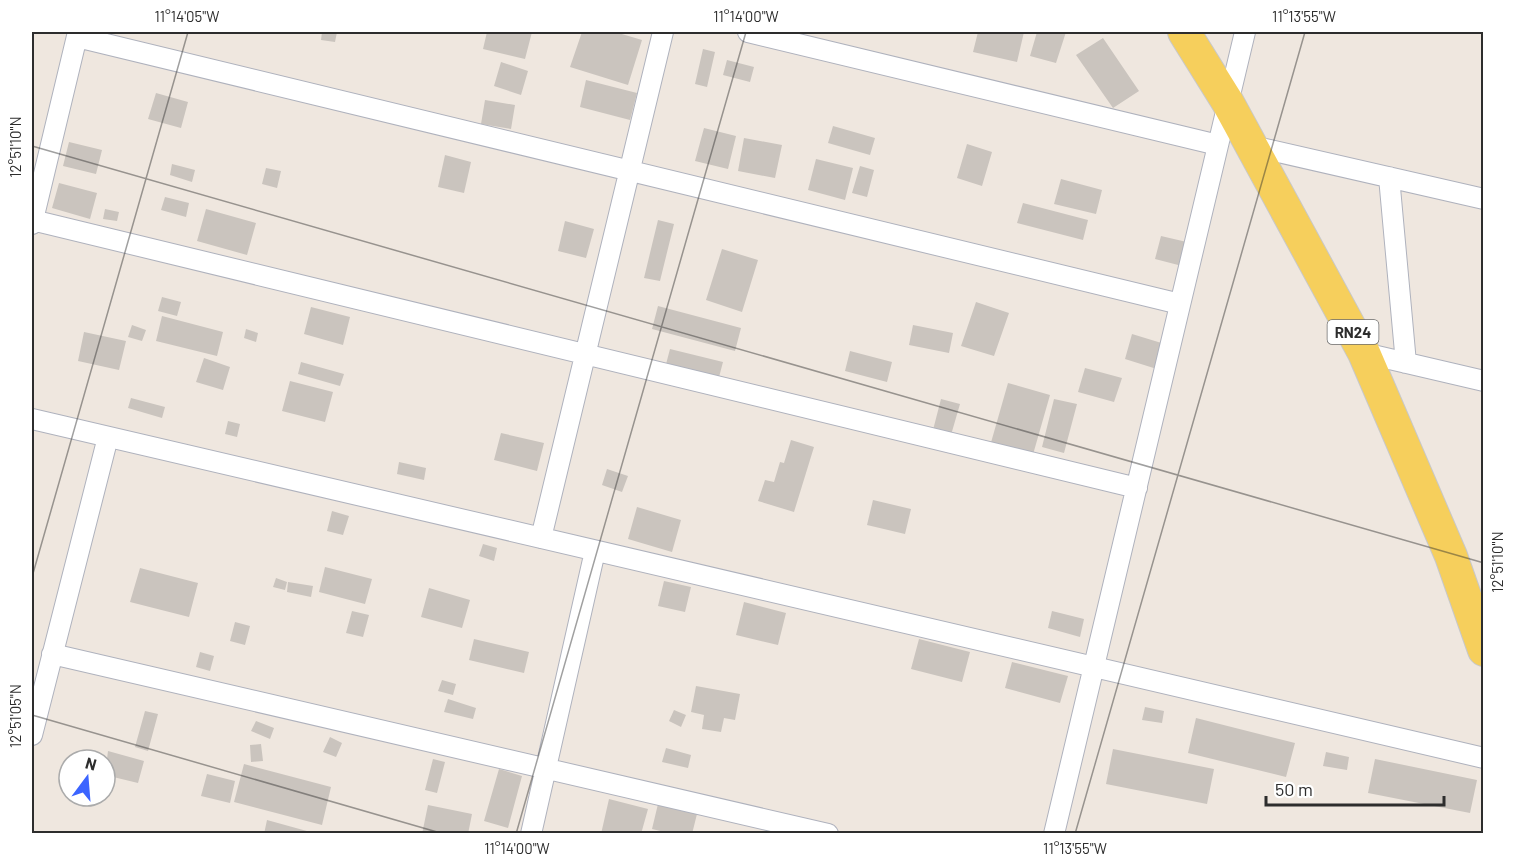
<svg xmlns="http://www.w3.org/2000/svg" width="1515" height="865" font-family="Barlow,sans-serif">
<rect width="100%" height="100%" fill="#efe7df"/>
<path fill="#cac4be" d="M322 32H337L335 42 321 40Z
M487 32H532L525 59 483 49Z
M582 32H615L642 40 628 85 570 67Z
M978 32H1024L1017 62 973 52Z
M1037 32H1066L1056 63 1030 56Z
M1103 38 1139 91 1113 108 1076 55Z
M703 49 715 52 707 87 695 84Z
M727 60 754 67 750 82 723 75Z
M501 62 528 71 521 95 494 86Z
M586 80 637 93 630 120 580 107Z
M156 93 188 102 181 128 148 119Z
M485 100 515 105 511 129 481 124Z
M833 126 875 138 870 155 828 143Z
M704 128 736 136 728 169 695 161Z
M744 138 782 145 775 178 738 171Z
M69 142 102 150 96 174 63 166Z
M967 144 992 152 982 186 957 178Z
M445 155 471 162 464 193 438 187Z
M816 159 853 168 845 200 808 190Z
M172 164 195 170 192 182 170 175Z
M860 166 874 170 867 197 852 193Z
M266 168 281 171 277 188 262 184Z
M1061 179 1102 190 1096 214 1054 204Z
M59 183 97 193 90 219 52 208Z
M165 197 189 203 186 217 161 210Z
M1023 203 1088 220 1083 240 1017 223Z
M105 209 119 212 117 221 103 219Z
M206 209 256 223 247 255 197 241Z
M658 220 674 224 660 281 644 278Z
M565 221 594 229 586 258 558 251Z
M1161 236 1191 243 1186 267 1155 259Z
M722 249 758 260 742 312 706 300Z
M162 297 181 302 177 316 158 311Z
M976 302 1009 313 994 356 961 346Z
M658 306 741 328 735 351 652 329Z
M311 307 350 317 343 345 304 334Z
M162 316 223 332 217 356 156 341Z
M132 325 146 330 142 341 128 337Z
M913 325 953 333 949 353 909 345Z
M246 329 258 333 256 342 244 338Z
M84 332 126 341 119 370 78 361Z
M1132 334 1168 345 1160 370 1125 359Z
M670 349 723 362 718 381 665 368Z
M850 351 892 362 887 382 845 371Z
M204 358 230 367 223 390 196 382Z
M301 362 344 374 340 386 298 374Z
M1085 368 1122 378 1114 402 1078 392Z
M290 381 333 392 325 422 282 411Z
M1008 383 1050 395 1032 458 990 446Z
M131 398 165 407 162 418 128 408Z
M941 399 960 404 951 435 933 430Z
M1054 399 1077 404 1064 453 1042 447Z
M228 421 240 424 237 437 225 434Z
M501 433 544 443 537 471 494 460Z
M791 440 814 447 794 512 758 501 765 480 774 482 780 462 784 463Z
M399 462 426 468 424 480 397 474Z
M607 469 628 476 622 492 602 485Z
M873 500 911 509 905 534 867 525Z
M637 507 681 520 672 552 628 539Z
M332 511 349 516 343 535 327 531Z
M483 544 497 548 494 561 479 556Z
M325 567 372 579 365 604 319 592Z
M140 568 198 583 189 617 130 602Z
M276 578 287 582 285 590 273 587Z
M664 581 691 587 685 612 658 606Z
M288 582 313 586 311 597 287 592Z
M429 588 470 600 462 628 421 617Z
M744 602 786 613 778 645 736 635Z
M352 611 369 615 363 637 346 633Z
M1052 611 1084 619 1080 637 1048 628Z
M235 622 250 626 245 645 230 641Z
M474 639 529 652 524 673 469 660Z
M919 639 970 652 962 682 911 669Z
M200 652 214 656 210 671 196 667Z
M1012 662 1068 676 1060 703 1005 688Z
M442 680 456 684 453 695 438 691Z
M696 686 740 694 735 720 724 718 721 732 702 729 704 715 691 712Z
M448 699 476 708 473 719 444 712Z
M1145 707 1164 711 1162 723 1142 720Z
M674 710 686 715 681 727 669 721Z
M145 711 158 714 148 751 135 747Z
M1196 718 1295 743 1286 777 1188 753Z
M256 721 274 728 270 739 251 731Z
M330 737 342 743 336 757 323 752Z
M261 744 263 761 251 762 250 745Z
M666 748 691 755 688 768 662 762Z
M1113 749 1214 769 1207 804 1106 784Z
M108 751 144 761 138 783 105 775Z
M1326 752 1349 757 1347 770 1323 766Z
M433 759 445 762 437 793 425 790Z
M1375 759 1477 780 1470 813 1368 793Z
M244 764 331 787 322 825 234 802Z
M499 769 522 776 508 828 484 821Z
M207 774 235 781 230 803 201 796Z
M609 799 648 809 641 834H601Z
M658 804 697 814 692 834H673L652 829Z
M428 805 472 814 468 834H422Z
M267 820 314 833V834H264Z"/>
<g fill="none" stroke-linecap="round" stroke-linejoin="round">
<g stroke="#afb2bd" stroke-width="22">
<path id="street" d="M748 32 1218 145
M77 37 1180 304
M1252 146 1484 199
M1389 177 1406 363
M32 220 1137 488
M32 224 78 32
M1364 353 1484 381
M32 419 1484 758
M541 538 663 32
M52 654 828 834
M32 735 108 437
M531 834 595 551
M1054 834 1245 32"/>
</g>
<g stroke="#c8c8c8" stroke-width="34">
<path id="primary" d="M1184 32 1227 101 1364 353 1451 556 1484 650"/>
</g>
<use href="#street" stroke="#fff" stroke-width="20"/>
<use href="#primary" stroke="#f6cf5c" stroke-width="32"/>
</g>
<path fill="none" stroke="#2d2d2d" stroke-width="1.5" stroke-opacity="0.45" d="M32 146 1484 563M32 577 188 32M32 715 444 834M516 834 746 32M1075 834 1305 32"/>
<g text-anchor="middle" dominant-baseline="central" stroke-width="4.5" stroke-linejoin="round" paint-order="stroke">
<rect fill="#fff" stroke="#6c6c6c" stroke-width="1.5" x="1327.5" y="320" width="51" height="24" rx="4.5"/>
<g font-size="15" font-weight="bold" fill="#2d2d2d">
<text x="1353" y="332">RN24</text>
</g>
</g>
<rect width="1515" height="865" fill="none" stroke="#ffffff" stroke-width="66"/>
<g transform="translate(87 778) rotate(16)"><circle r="28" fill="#ffffff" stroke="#ababab" stroke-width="1.5"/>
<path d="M0-4.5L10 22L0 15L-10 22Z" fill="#3b64ff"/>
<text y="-9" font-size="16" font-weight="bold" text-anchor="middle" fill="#2d2d2d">N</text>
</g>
<path d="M1266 796v9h178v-9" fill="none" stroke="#2d2d2d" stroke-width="3"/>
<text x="1275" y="796" font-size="18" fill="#2d2d2d" stroke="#ffffff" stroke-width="4.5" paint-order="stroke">50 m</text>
<rect x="33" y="33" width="1449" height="799" fill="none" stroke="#2d2d2d" stroke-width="2"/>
<g font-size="15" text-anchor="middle" fill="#2d2d2d">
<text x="187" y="22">11°14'05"W</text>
<text x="746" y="22">11°14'00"W</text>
<text x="1304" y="22">11°13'55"W</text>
<text transform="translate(16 147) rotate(-90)" y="5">12°51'10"N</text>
<text transform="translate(1498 562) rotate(-90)" y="5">12°51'10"N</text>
<text transform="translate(16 716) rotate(-90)" y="5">12°51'05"N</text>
<text x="517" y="854">11°14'00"W</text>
<text x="1075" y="854">11°13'55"W</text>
</g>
</svg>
